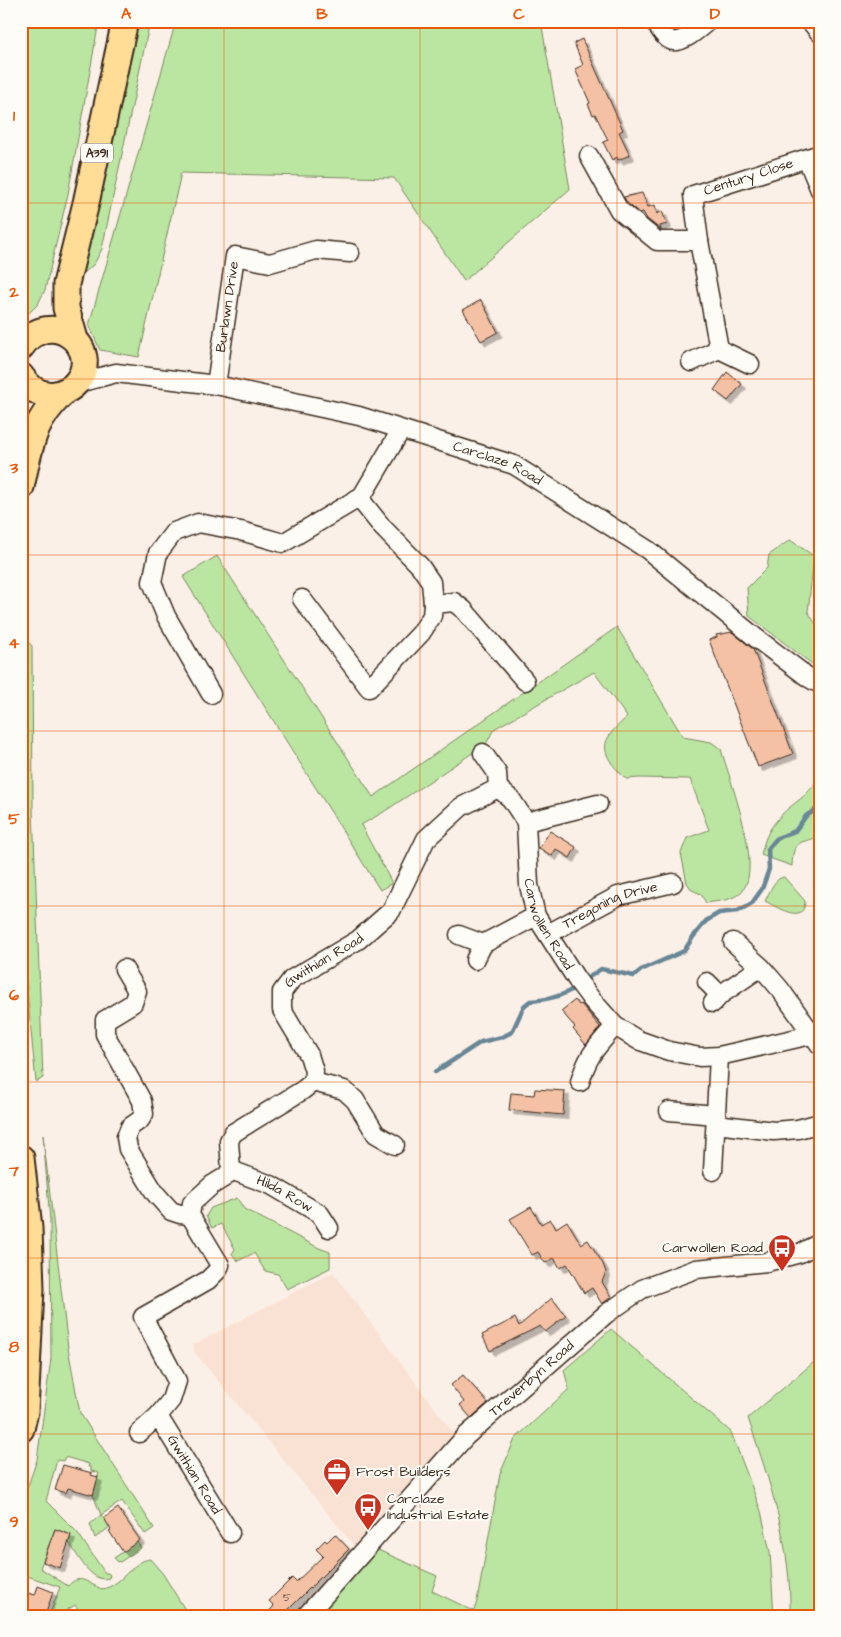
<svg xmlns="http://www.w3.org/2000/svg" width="841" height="1637" font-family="'Architects Daughter',sans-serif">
<defs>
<filter id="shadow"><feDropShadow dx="4.5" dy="4.5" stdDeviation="0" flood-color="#0004"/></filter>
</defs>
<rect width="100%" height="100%" fill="#fbf0e7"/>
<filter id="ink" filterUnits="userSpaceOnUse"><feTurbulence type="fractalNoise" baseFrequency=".02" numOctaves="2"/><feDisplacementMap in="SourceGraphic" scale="10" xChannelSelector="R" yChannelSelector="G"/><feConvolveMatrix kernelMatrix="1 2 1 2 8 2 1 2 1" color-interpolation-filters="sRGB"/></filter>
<g filter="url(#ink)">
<path fill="#f9e2d3" d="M333 1272 457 1438 357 1549 195 1353 193 1345Z"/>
<path fill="#bbe6a2" stroke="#7b8860" d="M21 21H99L68 194 45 290 38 304 21 321Z
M138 21H150L102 249 94 264 82 275Z
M176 21H541L570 189 464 281 394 178 181 173 139 357 100 350 89 325Z
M790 540 814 556 808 612 820 630V670L749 616 747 588 767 568 769 555Z
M217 556 373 797 617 627 683 737 711 742 721 749C729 778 764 868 742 891 733 901 718 901 706 903L701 894 692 890 687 883 681 853 687 838 709 830 690 779 639 778 626 779C616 769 599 753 608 738 612 730 621 723 627 717L594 672 494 729 486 744 382 813 361 825 392 883 380 890 183 577Z
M24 637 32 646 33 809 43 1078 36 1082 21 930V649Z
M820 772V837C798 843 793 841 792 866L761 855C764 841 768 830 778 819 791 802 812 797 820 772Z
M784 877 805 901C805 926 775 906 765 901 770 892 774 878 784 877Z
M43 1135 68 1348 80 1413 154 1528 145 1534 122 1501 101 1515 110 1527 95 1538 90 1524 101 1515 93 1495 99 1473 91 1471V1467H88L89 1464 65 1457 63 1461 57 1460 46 1501 77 1532 105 1573H108L110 1575 109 1578C91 1584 78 1555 69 1543L71 1535 55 1529 40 1568 68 1586C80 1572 88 1584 102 1589 122 1586 131 1561 150 1559L163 1574 189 1616H83L75 1605 64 1612 50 1613 60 1587 21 1574V1505L37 1460 51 1359 50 1221Z
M237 1198 244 1209 319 1248 330 1252V1268L287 1289 278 1274 265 1271 254 1253 238 1261 232 1254 235 1249 221 1224 212 1228 206 1216 211 1208Z
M611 1329 731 1432 761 1511 770 1552 774 1616H319L378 1550 437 1576 432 1591 474 1611 477 1601 500 1474 515 1439 569 1389 564 1370Z
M820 1357V1616H790C792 1547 770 1482 748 1418Z
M137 1542 141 1548 120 1562 117 1561 114 1558Z"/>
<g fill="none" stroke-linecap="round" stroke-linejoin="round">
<path stroke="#688696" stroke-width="4.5" d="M582 982 601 969 634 976 641 970 684 951 693 937 706 921 714 916 719 913 738 911 752 903 762 889 769 869 768 849 777 838 795 831 806 816 820 807
M435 1072 481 1042 502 1037 512 1032 524 1006 530 1001C547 1000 562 997 576 987"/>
</g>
<path fill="#f4c1a5" stroke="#3b2a1e" filter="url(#shadow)" d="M582 39 623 130 619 132 630 155 618 160 617 157 612 160 603 142 608 140 595 114 593 115 588 104 590 103 575 69 583 65 574 43Z
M642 193 648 207 655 205 657 214 662 211 667 224 660 226 661 230 647 219 643 212 639 213 627 203 624 197Z
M481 300 498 332 481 341 463 310Z
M727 372 742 384 728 401 714 390Z
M732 632 753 649 793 754 758 767 709 640 717 637 716 635Z
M550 831 576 847 570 858 556 849 552 856 539 848Z
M575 1000 579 1005 581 1004 600 1027 586 1045 573 1029 575 1027 561 1011Z
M535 1089 565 1091 563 1115 509 1110 511 1093 534 1095Z
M531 1207 541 1224 550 1219 556 1228 567 1221 581 1244 588 1240 603 1264 606 1272 602 1282 611 1297 602 1304 592 1288 584 1293 567 1264 560 1268 554 1258 545 1263 538 1252 532 1255 510 1219Z
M552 1298 566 1316 545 1332 540 1326 490 1351 482 1335 515 1318 519 1326Z
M463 1375 488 1403 471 1418 460 1405 464 1402 451 1385Z
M63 1465 92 1473 91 1475 98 1477 93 1495 68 1488 66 1493 55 1490Z
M118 1508 140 1540 123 1552 109 1531 111 1530 104 1518Z
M55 1529 71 1535 60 1568 43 1562Z
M335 1534 349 1549 282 1616H265L274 1606 269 1601 292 1578 296 1582 323 1556 316 1549 325 1540 327 1542Z
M38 1586 53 1592 45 1616H21V1610L28 1593 35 1595Z"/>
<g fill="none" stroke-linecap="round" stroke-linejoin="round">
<g stroke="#3b2a1e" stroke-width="21">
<g id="minor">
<path d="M654 21C659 27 663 37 670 40 680 46 700 28 708 21"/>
<path d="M810 21 820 33"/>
<path d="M589 156 619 210 657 241H699"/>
<path d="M807 159 820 190"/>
<path d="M691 362 719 349"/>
<path id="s1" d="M750 364 719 349 699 241 693 195 820 154"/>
<path id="s2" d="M216 385 235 256 270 263 316 250 350 253"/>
<path id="s3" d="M72 387 82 382 116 373 216 385 359 416 514 465 648 550 756 638 809 678 820 684"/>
<path d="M302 599 369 688 421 633 432 616 433 604 431 582 420 566 383 528 359 498"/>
<path d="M433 604 454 602 464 610 525 681"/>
<path d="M211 694 166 616 152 582 158 553 174 532 198 523 241 531 283 543 362 496 401 430"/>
<path id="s4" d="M483 753 497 773 498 788 511 799 526 822 529 885 536 916 577 980 592 1000 615 1026 638 1040 669 1051 700 1057 719 1056 811 1035 820 1030"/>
<path d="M526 822 598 804"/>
<path id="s5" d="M548 934 618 896 673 883"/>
<path d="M459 935 483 944 475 960"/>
<path d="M733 942 761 967 780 989 820 1045"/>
<path d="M483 944 536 916"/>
<path d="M124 969 137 991 133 1003 105 1020V1034L142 1101 144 1114 140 1120 130 1127 126 1137 128 1149 155 1193 171 1211 180 1214 190 1215"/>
<path d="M707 982 720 995"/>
<path d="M713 1003 720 995 761 967"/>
<path d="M313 1082 344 1090 355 1100 376 1134 395 1145"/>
<path d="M580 1082C588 1054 597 1047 615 1026"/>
<path d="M669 1111 716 1115"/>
<path d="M716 1124 774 1131 798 1129 820 1123"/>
<path id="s6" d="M231 1170 271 1185 320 1214 329 1228"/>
<path d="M713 1171 719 1056"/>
<path id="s7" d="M158 1416 230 1533"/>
<path id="s8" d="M139 1433 158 1416 171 1400 177 1381 143 1317 208 1280 217 1271 220 1265 190 1215 192 1203 212 1185 225 1177 231 1170 229 1141 233 1133 303 1090 313 1082 314 1071 309 1055 282 1010V992L292 979 358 940 391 911 426 839 461 807 498 788"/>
<path id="s9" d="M306 1616 466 1436 606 1314 642 1289 696 1269 767 1262 800 1253 820 1243"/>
</g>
</g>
<g stroke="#3b2a1e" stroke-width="29">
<path id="highway" d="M75 339 66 308V284L86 203 125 21
M21 347C51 304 105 349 76 383 71 389 64 392 56 394 41 397 29 388 21 376
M21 487C30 447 32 422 63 393
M21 1158 29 1228 31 1289 25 1412 21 1429"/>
</g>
<use href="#minor" stroke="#fdfcf7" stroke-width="18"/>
<use href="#highway" stroke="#ffdd96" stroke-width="25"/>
</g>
</g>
<path fill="none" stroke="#e8590c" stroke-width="1" stroke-opacity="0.55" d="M224 21V1616M420 21V1616M617 21V1616M21 203H820M21 379H820M21 555H820M21 731H820M21 906H820M21 1082H820M21 1258H820M21 1434H820"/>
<defs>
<g id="bus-pin" transform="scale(1.4375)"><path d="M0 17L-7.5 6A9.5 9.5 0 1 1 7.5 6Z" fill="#c8321e" stroke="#fdfcf7"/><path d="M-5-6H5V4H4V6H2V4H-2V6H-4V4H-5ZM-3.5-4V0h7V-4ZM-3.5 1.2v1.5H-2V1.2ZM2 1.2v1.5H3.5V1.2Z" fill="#fff"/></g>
<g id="office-pin" transform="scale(1.4375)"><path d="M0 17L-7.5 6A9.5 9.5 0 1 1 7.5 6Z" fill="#c8321e" stroke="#fdfcf7"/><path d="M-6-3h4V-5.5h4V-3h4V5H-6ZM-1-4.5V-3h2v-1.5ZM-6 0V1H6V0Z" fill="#fff"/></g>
</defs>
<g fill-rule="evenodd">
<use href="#bus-pin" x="782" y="1248"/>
<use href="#office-pin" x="337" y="1472"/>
<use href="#bus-pin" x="368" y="1507"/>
</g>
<g text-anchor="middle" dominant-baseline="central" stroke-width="4" stroke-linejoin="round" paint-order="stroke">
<g font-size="11" fill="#695040">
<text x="287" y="1597">5</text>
</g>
<rect fill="#fdfcf7" stroke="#75695f" stroke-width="1" x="81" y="143.5" width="32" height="19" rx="4"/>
<g font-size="12" font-weight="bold" fill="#3b2a1e">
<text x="97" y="153">A391</text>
</g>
<g font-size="14" fill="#3b2a1e" stroke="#fdfcf7">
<text stroke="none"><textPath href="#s1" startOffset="249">Century Close</textPath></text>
<text stroke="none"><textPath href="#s2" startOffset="79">Burlawn Drive</textPath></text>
<text stroke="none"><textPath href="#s3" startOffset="440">Carclaze Road</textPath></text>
<text stroke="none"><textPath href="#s5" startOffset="69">Tregoning Drive</textPath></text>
<text stroke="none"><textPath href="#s4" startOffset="191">Carwollen Road</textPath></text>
<text stroke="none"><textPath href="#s8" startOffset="639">Gwithian Road</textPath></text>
<text stroke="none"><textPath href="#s6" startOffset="59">Hilda Row</textPath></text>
<text stroke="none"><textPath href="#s9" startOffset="328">Treverbyn Road</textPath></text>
<text stroke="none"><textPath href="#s7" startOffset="69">Gwithian Road</textPath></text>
</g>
<g font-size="14" fill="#3b2a1e" stroke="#fdfcf7" text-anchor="start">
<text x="763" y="1248" text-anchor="end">Carwollen Road</text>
<text x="356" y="1472">Frost Builders</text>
<text x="387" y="1499">Carclaze<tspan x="387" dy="16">Industrial Estate</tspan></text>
</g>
</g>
<rect width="841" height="1637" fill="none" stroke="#fdfcf7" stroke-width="55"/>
<rect x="28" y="28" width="786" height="1582" fill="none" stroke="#e8590c" stroke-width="2"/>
<g font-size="16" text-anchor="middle" font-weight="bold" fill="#e8590c">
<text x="126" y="19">A</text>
<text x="322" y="19">B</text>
<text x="519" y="19">C</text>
<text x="715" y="19">D</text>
<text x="14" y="121">1</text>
<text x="14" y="297">2</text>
<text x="14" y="473">3</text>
<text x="14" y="648">4</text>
<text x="14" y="824">5</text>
<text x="14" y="1000">6</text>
<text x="14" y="1176">7</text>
<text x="14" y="1352">8</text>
<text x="14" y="1527">9</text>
</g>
</svg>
